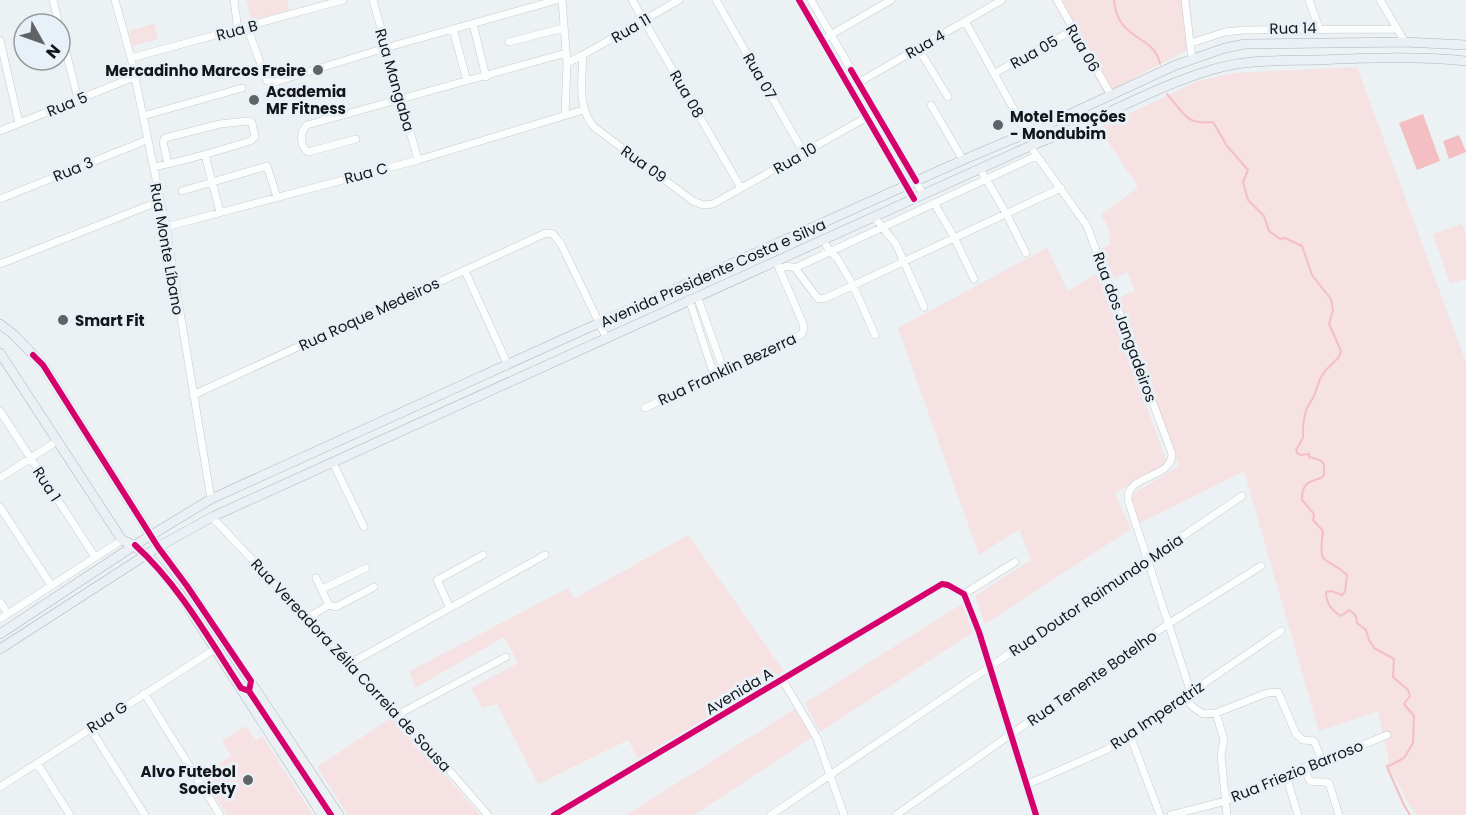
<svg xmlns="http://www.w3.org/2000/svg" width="1466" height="815" font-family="Poppins,sans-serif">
<rect width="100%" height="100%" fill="#ecf1f4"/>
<path fill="#f6e1e3" d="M246 0H287L290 10 251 20Z
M1052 0H1190L1194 36 1187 50 1117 87 1103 92Z
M154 24 158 39 132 46 129 31Z
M1357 67 1466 363V815H1417C1403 800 1400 779 1385 766L1389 761 1378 711 1319 731 1244 471 1140 523 1131 501 1134 493 1179 466 1118 298 1135 291 1128 272 1114 278 1101 249 1110 244 1109 228 1101 215 1138 187 1099 128 1198 81 1233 73Z
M1462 224 1466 236V279L1450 284 1433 234Z
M1047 248 1068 291 1099 273 1167 463 1115 493 1131 529 985 624 975 596 1031 560 1019 529 979 555 898 328Z
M688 535 784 671 638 759 628 740 538 784 497 704 482 708 471 688 518 663 504 637 415 688 410 671 568 588 574 599Z
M962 604 973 632 820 732 805 703Z
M795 709 812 737 694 815H626Z
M394 716 480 815H348L317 767Z
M246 726 255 740 231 755 222 741Z
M262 736 313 815H227L202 775Z"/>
<path fill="#f3bfc2" d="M1423 114 1440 161 1417 170 1399 123Z
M1459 135 1466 152 1449 159 1443 141Z"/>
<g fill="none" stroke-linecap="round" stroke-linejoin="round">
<path stroke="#f3bfc2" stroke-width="2" d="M1114 0C1118 43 1154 33 1160 64
M1167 94C1184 113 1185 125 1213 122L1227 146 1248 170 1243 182 1248 200 1264 216 1269 231 1280 239 1285 238 1302 246 1312 275 1331 299 1333 310 1329 324 1341 351 1339 357 1325 371 1320 379 1314 396 1306 410 1303 425V438L1296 450 1297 453 1301 455 1309 454V457L1320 460 1324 464V475L1321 478C1307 482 1302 484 1302 500L1314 514 1313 520 1323 531C1318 569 1324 554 1347 575L1345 592 1342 595 1331 591 1326 592C1326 603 1332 611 1341 616L1349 610C1355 614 1357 616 1357 623L1366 630 1369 640 1374 648 1394 659 1393 677 1408 690 1410 696 1404 704 1414 716 1413 743 1404 758 1387 767 1404 805 1410 815"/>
<g stroke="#c8cbce" stroke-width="8">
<path id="minor" d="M53 0 59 24
M115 0 131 58 166 227 211 499
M234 0 238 30
M373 0 418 160
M562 0 567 63 565 115
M632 0 741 188
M716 0 804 153
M799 0 914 199
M811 0 923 194
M1057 0 1111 95
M1185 0 1192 59
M1309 0 1319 28
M1380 0 1405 42
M965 21 1027 133
M473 24 486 77
M247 27 267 81 275 82 385 48 557 0
M60 28 78 99
M453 29 467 81
M827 37 891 0
M0 40 19 123
M509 42 563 28
M1191 43 1225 32 1244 30 1397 29
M918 48 948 97
M583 55C582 79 577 108 594 127L693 201 703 205 713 204 876 112
M131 58 343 0
M567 63 583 55 679 0
M995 73 1073 30
M856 84 1002 0
M931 105 963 160
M143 116 242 88
M0 131 134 77
M356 139 308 152C300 146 299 132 307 125L566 53
M1030 146 1087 226 1172 454C1172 479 1126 474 1128 500L1191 693
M205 155 220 212
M153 167C186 161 218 151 250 141L255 137 252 123 248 121 220 124 165 138 163 142 168 164
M980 169 1006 213 1026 253
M182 191 267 166 277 197
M0 199 147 140
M934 203 954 237 974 279
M874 217 896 244 924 307
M166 227 418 160 583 110
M823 239 829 251 837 258 853 285 875 335
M0 264 160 201
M795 268 816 296 819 299 826 298 1061 188
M779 269 787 266 795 268 1036 156
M465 271 508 365
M697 296 724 371
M689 299 714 375
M193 395 546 233 553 234 561 244 606 337
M645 408 802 334 804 328 802 321 778 266
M0 411 95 557
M333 463 364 527
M0 478 57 441
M0 507 51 585
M212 517 420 737 488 815
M322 589 366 568
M964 594 1015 562
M0 602 8 614
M329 605 336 607 374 587
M450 608 437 580 483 555
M307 618 329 605 316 578
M0 619 122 540
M351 663 545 555
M782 679 817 738 844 815
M144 693 220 815
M1185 698 1193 707 1203 714 1216 713 1224 740 1221 755 1227 815
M1216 713 1267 693 1278 692 1296 734 1303 740 1314 741 1322 760
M399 714 506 657
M90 728 145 815
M1130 735 1160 815
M37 763 70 815
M1304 767C1311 790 1312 778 1329 783L1339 815
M1286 776 1298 815
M1026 785 1106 750 1281 631
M0 787 215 649
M554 815 942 584 948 585 964 594 979 632 1036 815
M771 815 1242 496
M896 815 1168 624 1261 566
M1171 815 1226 801 1387 735"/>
</g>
<g stroke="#acb6bf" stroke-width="10">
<path id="major" d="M0 324 14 335 43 365 158 547 187 586 339 815
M0 353 122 540C148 550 164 574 181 596L322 815
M0 634 135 545 211 499 559 341 963 160 1055 121 1176 65 1225 48 1245 44 1405 42 1466 45
M0 649 158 547 212 517 1030 146C1092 124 1148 89 1211 70 1245 59 1280 61 1315 60 1365 58 1416 56 1466 61"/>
</g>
<use href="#minor" stroke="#fcfdfd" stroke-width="7"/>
<use href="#major" stroke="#ebf0f5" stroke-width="9"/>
<g stroke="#e9f1f8" stroke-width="10">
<path id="cycleway" d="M799 0 914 199
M851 70 916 181
M33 355 43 365 158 547 187 586 251 681 249 691
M135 545C179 585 209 639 241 688L249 691 331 815
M554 815 942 584 948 585 964 594 979 632 1036 815"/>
</g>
<use href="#cycleway" stroke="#d6006c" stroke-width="6"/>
</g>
<g fill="#606366" stroke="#e9f1f8" stroke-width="2">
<circle cx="318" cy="70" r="6"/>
<circle cx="254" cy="100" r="6"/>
<circle cx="998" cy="125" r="6"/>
<circle cx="63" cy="320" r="6"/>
<circle cx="248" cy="780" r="6"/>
</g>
<g text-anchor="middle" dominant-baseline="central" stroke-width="6" stroke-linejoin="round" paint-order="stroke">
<g font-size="15" fill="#141719" stroke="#e9f1f8">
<text transform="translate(631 28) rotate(-30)">Rua 11</text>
<text transform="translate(1293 28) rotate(-1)">Rua 14</text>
<text transform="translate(237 30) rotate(-15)">Rua B</text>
<text transform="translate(925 44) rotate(-30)">Rua 4</text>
<text transform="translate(1083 48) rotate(60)">Rua 06</text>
<text transform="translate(1034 52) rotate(-29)">Rua 05</text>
<text transform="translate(760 76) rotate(60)">Rua 07</text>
<text transform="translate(395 80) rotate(74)">Rua Mangaba</text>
<text transform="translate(687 94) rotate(60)">Rua 08</text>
<text transform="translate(67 104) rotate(-22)">Rua 5</text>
<text transform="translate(795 158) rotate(-30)">Rua 10</text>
<text transform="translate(644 164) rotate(36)">Rua 09</text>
<text transform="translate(73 169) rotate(-22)">Rua 3</text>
<text transform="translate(366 173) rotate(-15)">Rua C</text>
<text transform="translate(167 249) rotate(80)">Rua Monte Líbano</text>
<text transform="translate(713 273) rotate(-24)">Avenida Presidente Costa e Silva</text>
<text transform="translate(369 314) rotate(-25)">Rua Roque Medeiros</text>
<text transform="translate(1125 327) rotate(70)">Rua dos Jangadeiros</text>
<text transform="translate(727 369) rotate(-25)">Rua Franklin Bezerra</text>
<text transform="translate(47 484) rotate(57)">Rua 1</text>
<text transform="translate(1096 595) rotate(-34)">Rua Doutor Raimundo Maia</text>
<text transform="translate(351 665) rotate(47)">Rua Vereadora Zélia Correia de Sousa</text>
<text transform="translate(1092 678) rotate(-35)">Rua Tenente Botelho</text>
<text transform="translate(739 691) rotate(-31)">Avenida A</text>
<text transform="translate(1157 715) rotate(-34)">Rua Imperatriz</text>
<text transform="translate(107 717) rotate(-33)">Rua G</text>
<text transform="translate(1297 771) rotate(-22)">Rua Friezio Barroso</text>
</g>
<g font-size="15" font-weight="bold" fill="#141719" stroke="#e9f1f8" text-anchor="start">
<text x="306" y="70" text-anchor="end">Mercadinho Marcos Freire</text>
<text x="266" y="91">Academia<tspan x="266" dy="17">MF Fitness</tspan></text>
<text x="1010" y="116">Motel Emoções<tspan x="1010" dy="17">- Mondubim</tspan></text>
<text x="75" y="320">Smart Fit</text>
<text x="236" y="771" text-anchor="end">Alvo Futebol<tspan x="236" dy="17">Society</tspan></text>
</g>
</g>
<g transform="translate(42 42) rotate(130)"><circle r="28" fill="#e9f1f8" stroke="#949a9f" stroke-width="1.5"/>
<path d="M0-4.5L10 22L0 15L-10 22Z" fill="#606366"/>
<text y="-9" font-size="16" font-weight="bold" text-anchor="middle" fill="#141719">N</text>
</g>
</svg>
